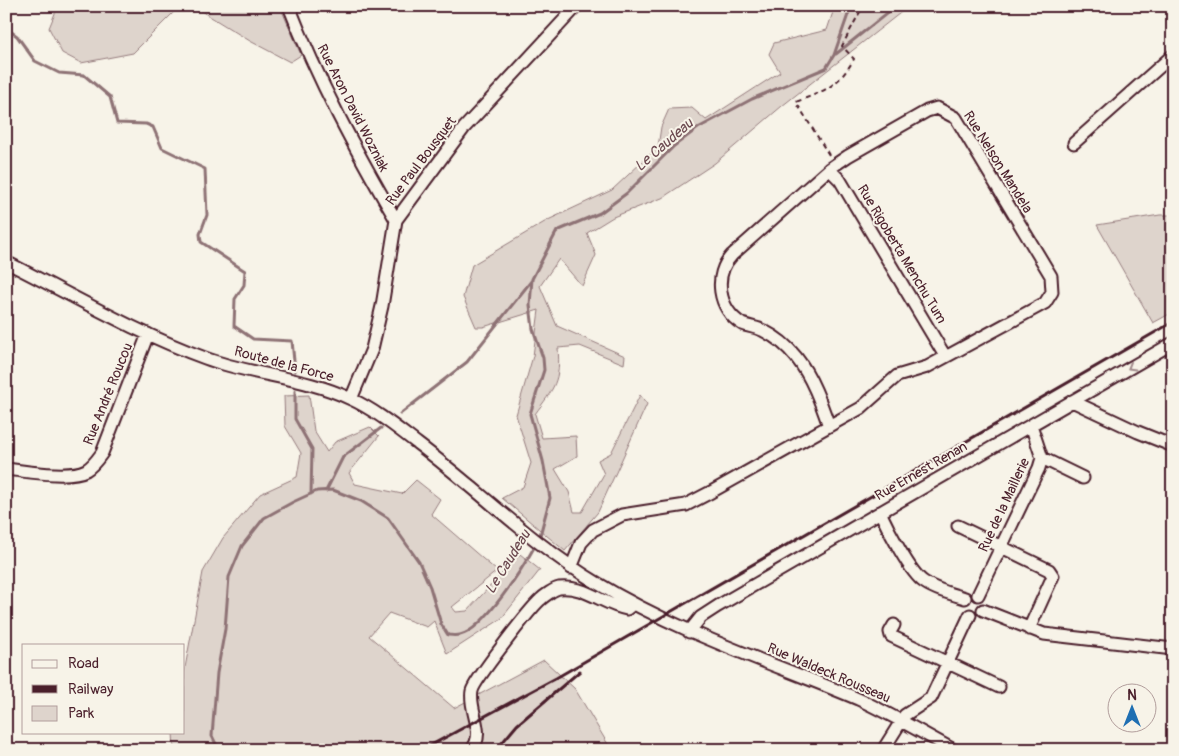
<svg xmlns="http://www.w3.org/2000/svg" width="1179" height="756" font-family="Pangolin,sans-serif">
<rect width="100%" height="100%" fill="#f7f3e8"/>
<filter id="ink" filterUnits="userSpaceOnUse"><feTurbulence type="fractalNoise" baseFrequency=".02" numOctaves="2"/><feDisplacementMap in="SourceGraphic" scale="10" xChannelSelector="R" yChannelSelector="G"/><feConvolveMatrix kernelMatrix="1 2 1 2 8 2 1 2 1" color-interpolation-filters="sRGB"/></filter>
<g filter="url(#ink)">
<path fill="#ded4cc" stroke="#947a7c" d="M58 6H180L133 53 81 63 62 53 49 28Z
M193 6H280L301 55 290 62 250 41Z
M835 6H909L782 106 715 163 662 198 613 217 587 233 596 255 582 286 559 259 540 286 557 326 625 356 624 364 580 346 558 348C561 381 554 388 535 414L542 438 576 436 577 456 555 469 569 492 574 512H582L604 474 598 460 611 453 640 395 647 404 598 512 565 551 502 498 523 487 531 463 516 415 533 356 539 310 483 327H476L463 297 472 265 548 220 612 190 658 147 661 127 669 109 692 108 706 120 780 72 769 54 774 43 827 30Z
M1160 215H1173V312L1153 323 1097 225Z
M309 395 314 431 327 452 335 442 370 427 379 436 349 473 355 484 402 494 416 480 440 499 431 514 497 571 452 607 456 612 467 611 520 554 540 570 501 619 447 654 434 621 427 627 389 613 369 636 454 708 544 660 575 689 609 746 608 750H174L173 732H184V673L203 572 223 538 260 494 297 477 301 453 285 426 284 396Z"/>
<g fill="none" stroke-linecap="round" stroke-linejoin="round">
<path stroke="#8e7275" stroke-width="3" d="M6 28 17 36 35 61 59 73 84 75 110 97 117 123 146 124 153 127 162 148 205 169 207 215 200 234 201 242 245 271 244 285 235 299 234 326 253 339 292 341 295 371
M836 54 896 6
M295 391V419L312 449 311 494
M400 414 467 362 532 280
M326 491 343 457 381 428
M539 539 550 498 543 461 530 414 544 370 543 358 533 329 530 305 532 279 557 231 600 213 627 193 674 146 698 128 752 99 826 68 834 55 851 6
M219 750 212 736 217 673 225 629 229 577 242 546 264 518 293 502 317 491 333 490 361 501 388 518 419 562 430 587 441 624 448 635C452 635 456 636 460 635 484 630 524 566 536 544"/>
<g stroke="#4a1f2b" stroke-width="15">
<path id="minor" d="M289 6C318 81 356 151 396 220
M1074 143 1173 55
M829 169 840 180 945 356
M6 262C72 295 136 333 205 358 253 376 306 377 351 399 375 410 397 428 418 444 479 490 532 544 597 583 679 633 770 662 858 699 891 714 922 733 954 750
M351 399 372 349 382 306 396 220 464 128 577 6
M1072 401 1138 432 1173 446
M1042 458 1083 478
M6 469C25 471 69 479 86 470 93 466 97 460 102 453L148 334
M880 512C888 529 910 573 924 582 936 590 951 594 965 598
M958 526 1049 570 1053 576 1029 629
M571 568 581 543 593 530 622 515 686 505 711 492 861 408 897 376 927 367 1045 303 1052 292 1051 276 956 118 937 108 927 111 848 156 829 169 732 255C713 275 718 309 742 324 749 327 757 327 764 331 776 337 788 347 796 357 812 377 821 403 829 426
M978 595 1039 468 1042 458 1031 425
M983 610 1044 634 1173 649
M894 625 890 632 891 636 999 687
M689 632 701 617 718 606 1173 343
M471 750C487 734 468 710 472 691 474 681 529 610 540 600 544 596 554 589 559 588 585 585 603 605 627 609L632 605
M883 750 905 715 931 698 970 615"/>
</g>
<path stroke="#4a1f2b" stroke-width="2" stroke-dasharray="5 4" stroke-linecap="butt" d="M829 155 796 102C824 91 838 87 854 59L842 46 863 6"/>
<use href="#minor" stroke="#f7f3e8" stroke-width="11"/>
<path stroke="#4a1f2b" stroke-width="3" d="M422 750 556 678 1173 322
M496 750 517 725 580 671"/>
</g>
<defs><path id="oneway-chevron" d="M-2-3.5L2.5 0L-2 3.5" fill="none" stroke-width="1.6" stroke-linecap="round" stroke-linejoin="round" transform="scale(1.25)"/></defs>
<use stroke="#a0898a" href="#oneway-chevron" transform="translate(1131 367) rotate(150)"/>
</g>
<g text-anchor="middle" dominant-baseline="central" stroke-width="4" stroke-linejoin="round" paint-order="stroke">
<g font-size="14" fill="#4a1f2b" stroke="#f7f3e8">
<text transform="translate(353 108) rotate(63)">Rue Aron David Wozniak</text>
<text transform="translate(421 161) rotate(-53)">Rue Paul Bousquet</text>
<text transform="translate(998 162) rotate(58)">Rue Nelson Mandela</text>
<text transform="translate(902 254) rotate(59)">Rue Rigoberta Menchu Tum</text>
<text transform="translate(284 364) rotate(15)">Route de la Force</text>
<text transform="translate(108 394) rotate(-68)">Rue André Roucou</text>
<text transform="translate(921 471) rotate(-30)">Rue Ernest Renan</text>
<text transform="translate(1004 505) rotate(-65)">Rue de la Maillerie</text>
<text transform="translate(829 673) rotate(23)">Rue Waldeck Rousseau</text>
</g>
<g font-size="15" font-style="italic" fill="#6c4950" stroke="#f7f3e8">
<text transform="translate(664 145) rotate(-41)">Le Caudeau</text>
<text transform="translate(508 562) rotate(-58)">Le Caudeau</text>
</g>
</g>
<rect width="1179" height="756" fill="none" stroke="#f7f3e8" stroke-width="25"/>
<rect x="12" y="12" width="1154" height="731" fill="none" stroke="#4a1f2b" stroke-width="2" filter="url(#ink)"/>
<rect x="22" y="644" width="162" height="90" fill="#f7f3e8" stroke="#b29e9c"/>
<rect x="32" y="660" width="25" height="8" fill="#f7f3e8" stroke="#b29e9c"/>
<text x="68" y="668" font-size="15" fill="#4a1f2b">Road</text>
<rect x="32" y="685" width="25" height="8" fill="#4a1f2b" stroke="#b29e9c"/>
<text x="68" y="694" font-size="15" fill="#4a1f2b">Railway</text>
<rect x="32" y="706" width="25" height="15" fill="#ded4cc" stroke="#b29e9c"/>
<text x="68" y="718" font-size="15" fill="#4a1f2b">Park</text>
<g transform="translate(1132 708)"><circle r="24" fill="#f7f3e8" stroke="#b29e9c"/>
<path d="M0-4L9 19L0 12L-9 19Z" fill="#1f6fb2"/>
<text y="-8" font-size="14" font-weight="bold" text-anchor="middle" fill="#4a1f2b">N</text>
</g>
</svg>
